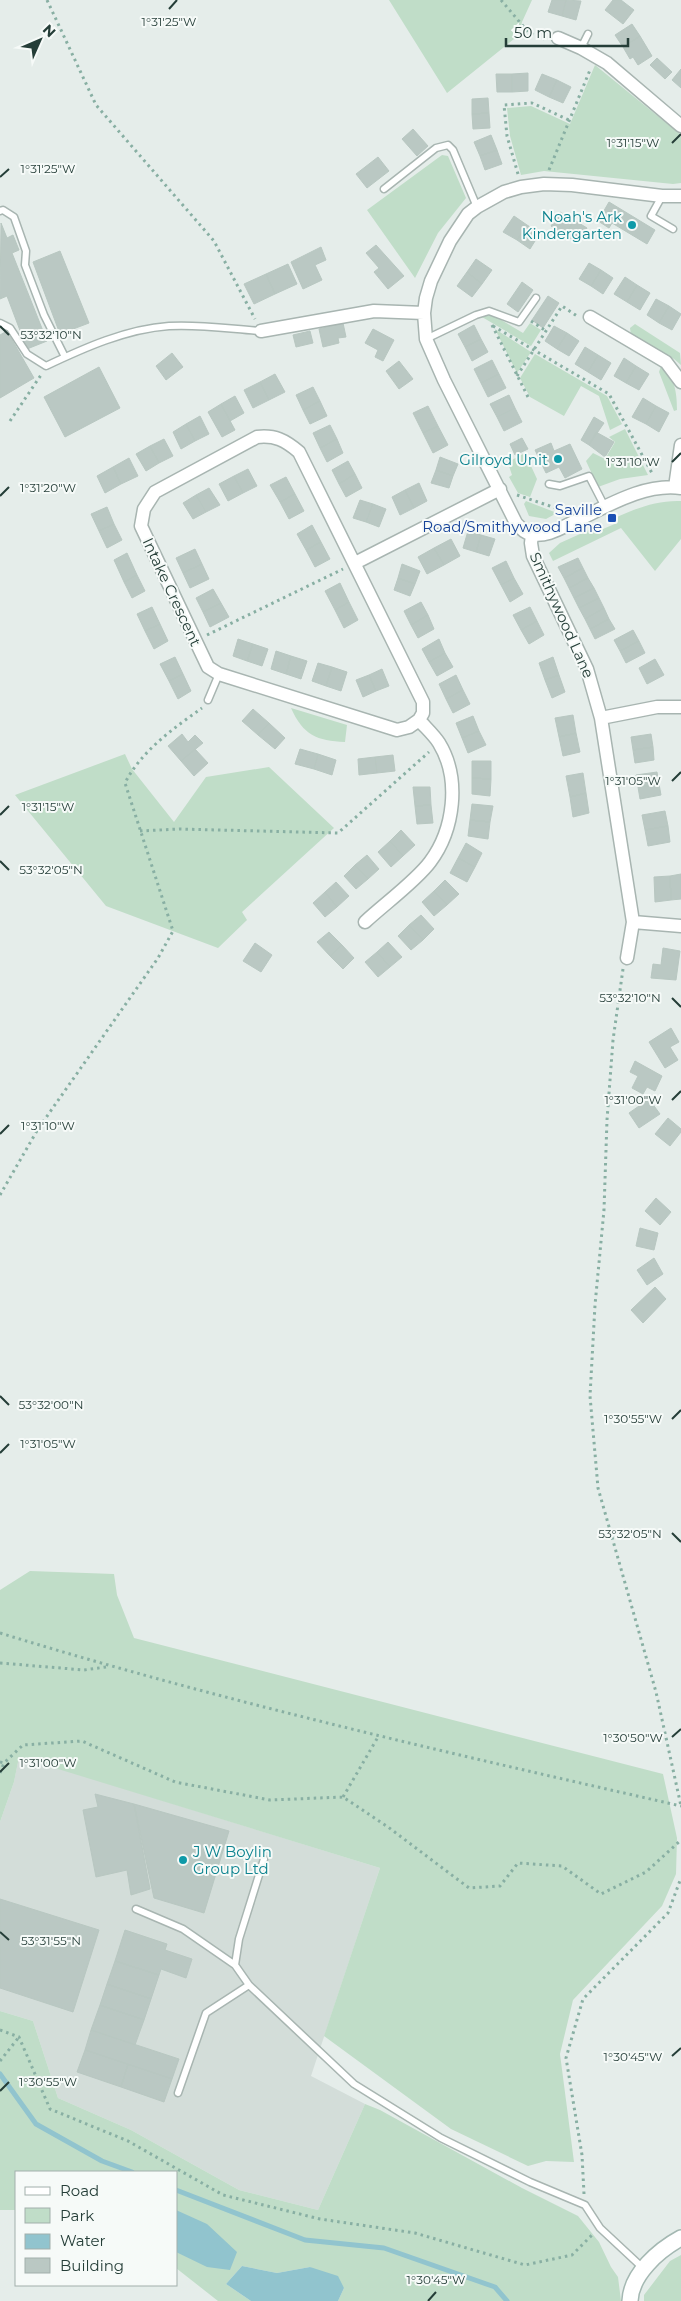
<svg xmlns="http://www.w3.org/2000/svg" width="681" height="2301" font-family="Montserrat,sans-serif">
<rect width="100%" height="100%" fill="#e5edea"/>
<path fill="#d3ddd9" d="M19 1756 380 1868 311 2076 365 2104 318 2210 239 2190 131 2130 58 2098 33 2021 0 2011V1822L14 1782Z"/>
<path fill="#c0ddc8" d="M389 0H532L522 22 519 35 447 93Z
M595 65 681 135V183L673 184 544 171 521 175 510 136 507 108 531 106 570 124Z
M442 155 448 156 466 198 438 233 415 278 367 210Z
M487 315 498 318 523 333 530 323 541 330 531 346 482 317Z
M635 324 680 353 681 365 674 359 631 335 630 328Z
M495 329 531 352 517 373Z
M535 354 607 396 622 424 610 430 599 396 581 386 564 416 530 397 520 378Z
M661 366C675 377 677 393 677 410L674 411 659 372Z
M625 429 648 475 620 479 598 487 586 461 593 453 605 459 615 442 609 437Z
M525 453 537 479 530 497 518 493 509 477 512 475 509 466 505 467 504 464Z
M526 501 557 513 546 519 529 516 524 504Z
M681 501V539L655 571 621 528 553 561 549 553 560 543 600 525 603 529 617 523 615 518C636 508 658 500 681 501Z
M291 708 347 725 345 742C317 741 303 735 291 708Z
M125 754 132 769 174 822 206 777 269 767 334 828 242 912 247 920 218 948 106 906 15 795Z
M30 1571 114 1574 117 1595 134 1638 663 1774 677 1838 676 1874 662 1906 573 2000 560 2054 574 2162 546 2161 528 2166 451 2129 324 2036 380 1868 19 1757 14 1782 0 1822V1590Z
M0 2011 33 2021 58 2098 131 2130 239 2190 318 2210 365 2104 380 2110 522 2188 578 2216 599 2242 611 2267 618 2277 621 2301H338L344 2288 310 2267 277 2273 242 2266 226 2284 251 2301H218L176 2268V2172H16V2210H0Z
M681 2255V2301H644V2295L670 2261Z"/>
<path fill="#91c4ce" d="M176 2210 207 2224 237 2252 230 2270 207 2267 176 2252Z
M242 2266 277 2273 310 2267 338 2276 344 2288 338 2301H251L226 2284Z"/>
<g fill="none" stroke-linecap="round" stroke-linejoin="round">
<path stroke="#91c4ce" stroke-width="5" d="M0 2074 36 2124 102 2161 132 2172
M176 2190 305 2240 384 2248 495 2287 507 2301"/>
</g>
<path fill="#bac8c3" stroke="#b8c7c1" d="M552 0H566L562 16 548 12Z
M566 0 581 1 576 20 562 16Z
M613 0H621L634 10 623 24 605 10Z
M632 24 640 36 623 47 615 35Z
M640 36 652 56 638 65 633 57 630 59 623 47Z
M657 58 672 72 665 79 650 65Z
M681 69V88L672 80Z
M528 73V91L512 92V74Z
M496 74H512V92H497Z
M542 74 557 80 549 97 535 90Z
M557 80 571 87 563 103 549 97Z
M488 98 489 113 472 114V99Z
M489 113 490 128 473 129 472 114Z
M413 129 428 146 417 156 402 139Z
M491 135 497 150 480 156 474 142Z
M497 150 502 164 485 170 480 156Z
M378 157 389 171 367 188 356 174Z
M609 202 655 230 647 244 612 223 609 228 598 221Z
M560 212 574 220 565 235 551 226Z
M514 216 527 225 517 240 503 232Z
M574 220 587 228 578 243 565 235Z
M1 223 7 238 13 235 19 250 12 253 47 341 27 349 7 296 0 299Z
M527 225 540 233 530 249 517 240Z
M376 245 404 276 388 289 374 272 379 268 366 253Z
M321 247 326 260 315 265 322 280 303 289 291 262Z
M60 251 89 323 60 334 33 262Z
M476 259 492 270 482 284 467 272Z
M589 263 601 270 591 286 579 279Z
M288 264 297 284 275 294 266 274Z
M601 270 613 278 603 294 591 286Z
M467 272 482 284 472 297 457 286Z
M266 274 275 294 254 304 244 284Z
M625 277 637 285 627 302 614 294Z
M522 282 533 290 518 312 507 304Z
M637 285 650 293 640 310 627 302Z
M548 296 559 303 543 328 532 320Z
M656 299 669 306 659 323 647 315Z
M669 306 681 314 672 330 659 323Z
M343 323 346 337 338 338 339 343 323 347 319 329Z
M474 325 481 339 465 347 458 334Z
M554 326 567 333 557 349 545 341Z
M373 329 394 340 383 361 375 357 378 350 365 343Z
M7 331 34 378 0 398V335Z
M310 331 313 343 296 347 293 335Z
M567 333 579 341 569 356 557 349Z
M481 339 488 352 472 361 465 347Z
M585 347 598 355 588 372 575 364Z
M172 353 183 367 166 380 156 366Z
M598 355 611 363 601 380 588 372Z
M624 358 636 366 626 383 614 376Z
M492 360 499 374 481 383 474 369Z
M399 361 413 379 399 389 386 371Z
M636 366 649 374 639 390 626 383Z
M99 367 120 408 65 437 44 397Z
M275 374 285 392 269 400 260 382Z
M499 374 506 388 488 397 481 383Z
M260 382 269 400 253 408 244 390Z
M313 387 320 401 303 410 296 395Z
M509 395 515 408 497 417 490 404Z
M235 396 244 413 230 421 221 404Z
M643 398 656 406 646 424 632 417Z
M320 401 327 416 310 424 303 410Z
M221 404 235 430 222 437 208 412Z
M428 406 438 426 423 433 413 413Z
M656 406 669 413 659 432 646 424Z
M515 408 522 422 504 431 497 417Z
M200 416 209 434 195 441 186 424Z
M594 417 604 423 589 445 581 440Z
M186 424 195 441 181 449 173 432Z
M330 425 337 439 320 448 313 433Z
M438 426 448 445 433 453 423 433Z
M596 432 614 442 605 457 589 445Z
M522 438 528 449 515 455 510 444Z
M164 439 173 456 159 463 150 446Z
M337 439 343 453 327 462 320 448Z
M551 443 554 451 570 444 582 469 565 478 559 467 546 473 535 450Z
M150 446 159 463 146 471 136 454Z
M440 457 458 464 453 476 436 470Z
M129 458 138 476 121 484 113 467Z
M348 461 355 474 339 484 332 470Z
M113 467 121 484 105 493 97 476Z
M248 469 257 486 243 493 234 476Z
M436 470 453 476 449 488 431 483Z
M355 474 362 488 346 497 339 484Z
M234 476 243 493 228 501 219 484Z
M286 477 295 494 280 502 270 485Z
M419 483 427 501 414 508 405 490Z
M209 488 220 505 206 512 196 495Z
M405 490 414 508 400 515 392 497Z
M295 494 304 511 289 519 280 502Z
M196 495 206 512 193 519 183 503Z
M360 500 373 504 366 522 353 518Z
M373 504 386 509 379 527 366 522Z
M107 507 114 524 99 531 91 514Z
M114 524 122 540 107 548 99 531Z
M312 525 321 542 306 550 297 534Z
M468 531 481 535 476 552 463 548Z
M481 535 495 539 489 556 476 552Z
M451 539 460 556 444 565 434 548Z
M321 542 330 559 315 567 306 550Z
M434 548 444 565 427 574 418 557Z
M195 549 202 564 183 573 176 558Z
M127 553 137 575 124 582 114 560Z
M578 558 583 568 564 578 558 567Z
M506 561 514 578 501 585 492 568Z
M202 564 209 579 190 588 183 573Z
M402 564 420 571 415 584 398 578Z
M583 568 588 578 569 588 564 578Z
M137 575 145 591 132 598 124 582Z
M398 578 415 584 410 596 394 590Z
M514 578 523 594 510 602 501 585Z
M588 578 594 588 574 598 569 588Z
M340 583 349 602 335 610 325 591Z
M594 588 599 598 579 608 574 598Z
M213 589 221 603 203 612 196 598Z
M599 598 604 608 585 619 579 608Z
M349 602 358 620 344 628 335 610Z
M421 602 428 615 411 625 404 611Z
M221 603 229 617 210 627 203 612Z
M152 607 160 624 145 631 137 614Z
M530 607 537 621 521 630 513 615Z
M604 608 609 619 590 629 585 619Z
M428 615 434 629 418 638 411 625Z
M609 619 615 629 595 639 590 629Z
M537 621 544 635 529 644 521 630Z
M160 624 168 641 154 649 145 631Z
M633 630 639 641 620 651 614 640Z
M238 639 253 644 247 661 233 656Z
M439 639 445 653 429 662 422 649Z
M639 641 645 653 626 663 620 651Z
M253 644 268 649 262 666 247 661Z
M276 651 291 656 286 674 271 669Z
M445 653 453 667 437 676 429 662Z
M291 656 307 661 301 679 286 674Z
M175 657 183 674 169 681 160 664Z
M553 657 559 675 545 680 539 663Z
M655 659 664 675 647 684 639 668Z
M318 663 332 667 326 686 312 681Z
M332 667 347 672 341 691 326 686Z
M382 669 389 686 376 691 369 675Z
M183 674 191 691 178 699 169 681Z
M369 675 376 691 363 697 356 680Z
M456 675 463 690 446 699 439 684Z
M559 675 565 692 552 698 545 680Z
M463 690 470 704 453 713 446 699Z
M253 709 269 723 258 735 242 721Z
M573 715 576 733 559 737 555 718Z
M473 716 479 731 462 738 456 723Z
M269 723 285 738 275 749 258 735Z
M479 731 486 745 468 753 462 738Z
M576 733 580 752 563 756 559 737Z
M182 734 188 742 195 735 203 743 181 761 168 746Z
M651 734 653 747 633 750 631 737Z
M653 747 654 760 635 763 633 750Z
M195 749 208 763 194 776 181 761Z
M300 749 318 754 314 769 295 764Z
M318 754 336 760 332 775 314 769Z
M393 755 395 771 377 773 375 757Z
M375 757 377 773 359 775 358 759Z
M472 761H491V779L472 778Z
M657 772 659 784 638 787 636 775Z
M583 773 586 793 570 797 566 776Z
M472 778 491 779 490 796 472 794Z
M659 784 661 795 640 799 638 787Z
M413 787H430L431 805 415 806Z
M586 793 589 813 573 817 570 797Z
M472 804 493 806 490 822 470 820Z
M431 805 433 823 417 824 415 806Z
M665 811 668 826 645 830 642 815Z
M470 820 490 822 488 839 468 836Z
M668 826 670 842 648 846 645 830Z
M401 830 415 845 403 856 390 841Z
M390 841 403 856 391 867 378 852Z
M466 843 482 853 475 867 458 858Z
M367 855 379 869 368 879 355 865Z
M458 858 475 867 467 882 450 873Z
M355 865 368 879 356 889 344 876Z
M681 874V899L671 900 670 876Z
M670 876 671 900 655 902 654 877Z
M445 880 459 894 447 905 434 891Z
M336 882 349 896 337 907 325 892Z
M434 891 447 905 434 916 422 902Z
M325 892 337 907 325 917 313 903Z
M421 915 434 929 423 940 409 925Z
M409 925 423 940 411 950 398 936Z
M329 932 342 945 330 956 317 942Z
M388 942 402 957 390 967 377 952Z
M255 943 272 955 261 972 243 961Z
M342 945 354 958 343 969 330 956Z
M663 948 680 951 676 980 651 978 653 964 661 965Z
M377 952 390 967 378 977 365 962Z
M671 1028 679 1042 670 1047 678 1060 665 1068 649 1042Z
M635 1061 662 1076 655 1091 647 1087 643 1094 632 1088 638 1076 630 1072Z
M649 1099 660 1114 639 1128 629 1113Z
M668 1118 681 1129V1132L670 1146 655 1134Z
M656 1198 671 1212 660 1225 645 1211Z
M640 1228 658 1233 654 1250 636 1246Z
M654 1258 663 1274 647 1285 637 1270Z
M655 1287 666 1299 643 1323 631 1310Z
M95 1794 134 1804 150 1889 131 1895 127 1870 96 1877 83 1810 98 1807Z
M134 1804 229 1831 204 1913 154 1898Z
M0 1899 99 1930 73 2012 0 1988Z
M125 1930 167 1944 165 1950 192 1959 186 1978 161 1969 159 1975 115 1961Z
M115 1961 159 1975 151 1999 107 1984Z
M107 1984 151 1999 144 2020 100 2005Z
M100 2005 144 2020 135 2045 91 2030Z
M91 2030 179 2059 172 2079 85 2050Z
M85 2050 128 2064 121 2087 77 2072Z
M128 2064 172 2079 164 2102 121 2087Z"/>
<g fill="none" stroke-linecap="round" stroke-linejoin="round">
<g stroke="#a8b5b1" stroke-width="9">
<path id="lane" d="M581 48 588 34
M384 189 436 148 448 145 453 150 477 207
M662 196 651 216 673 229
M0 211 3 210 14 217 26 251 25 265 44 315 65 357
M0 323 10 328 27 354 46 366C84 348 126 329 169 326 199 324 231 329 261 331
M426 339 476 315 489 311 519 322 536 298
M549 484 560 486 589 476 605 507
M208 700 219 674
M136 1909 183 1929 235 1965 249 1985 354 2084 441 2138 530 2182 585 2205 600 2228 644 2269
M235 1965 239 1939 264 1859
M178 2093 206 2013 249 1985"/>
</g>
<g stroke="#a8b5b1" stroke-width="15">
<path id="street" d="M558 38 581 48 607 63 681 126
M681 196H662L572 185 544 184 521 187 504 192 477 207 468 214 450 241 431 281 426 298 424 313 426 339 444 380 516 523C521 528 524 533 531 534 547 538 564 526 578 520 609 505 645 483 681 488
M590 317 666 362 681 382
M261 331 374 311 424 313
M675 487 681 445
M532 535 531 543 533 556 587 669 601 718 633 922 627 958
M355 563 500 489
M601 718 657 707H681
M365 922C383 905 416 881 430 862 454 830 461 779 439 743 434 735 425 727 419 720L423 713V702L299 452C285 440 275 435 257 437L155 492 144 509 141 526 208 667 219 674 397 730 409 727 419 720
M633 922 681 926"/>
</g>
<g stroke="#a4b8b2" stroke-width="18">
<path id="secondary" d="M630 2301C631 2274 659 2250 681 2238"/>
</g>
<path stroke="#88afa3" stroke-width="3" stroke-dasharray="2.5 4" stroke-linecap="butt" d="M47 0 96 105 214 241 255 319
M501 0 528 32 544 39
M549 170 590 70
M518 174 507 136 504 105 532 103 569 120
M531 321 546 331
M492 325 529 399
M493 326 609 394 653 475
M517 376 562 306 577 316
M10 421 41 375
M517 495 565 511
M207 635 343 569
M140 831 179 829 338 833 429 752
M623 969 613 1040 607 1120 604 1210 595 1305 590 1396 598 1488 656 1692 681 1806
M0 1195 38 1129 158 958 173 931 125 783C141 751 174 728 202 708
M0 1633C224 1702 453 1754 681 1806
M0 1663 84 1670 106 1667
M0 1762 4 1763 23 1745 82 1741 175 1782 270 1800 343 1797 388 1827 469 1888 500 1886 518 1863 562 1866 601 1894 646 1872 681 1840
M0 1773 4 1763
M343 1797 378 1737
M0 2030 19 2037 50 2109 128 2141 223 2195 320 2219 415 2233 525 2265 572 2255 592 2235
M0 2061 19 2037
M584 2194 582 2155 566 2058 583 1999 668 1913 681 1878"/>
<use href="#lane" stroke="#fff" stroke-width="6"/>
<use href="#street" stroke="#fff" stroke-width="12"/>
<use href="#secondary" stroke="#fff" stroke-width="15"/>
</g>
<path fill="none" stroke="#253e38" stroke-width="2" d="M169 9 177 0M672 143 681 134M0 177 9 169M0 326 9 335M672 462 681 453M0 496 9 487M672 781 681 772M0 815 9 806M0 861 9 870M672 998 681 1007M672 1100 681 1091M0 1134 9 1125M0 1396 9 1405M672 1419 681 1410M0 1453 9 1444M672 1533 681 1542M672 1737 681 1729M0 1772 9 1763M0 1932 9 1940M672 2056 681 2048M0 2091 9 2082M428 2301 436 2292"/>
<g fill="#0f9aa8" stroke="#f6faf8" stroke-width="2">
<circle cx="632" cy="225" r="5"/>
<circle cx="558" cy="459" r="5"/>
<circle cx="183" cy="1860" r="5"/>
</g>
<rect fill="#1a4fb4" stroke="#f6faf8" stroke-width="2" x="607" y="513" width="10" height="10" rx="2.5"/>
<g text-anchor="middle" dominant-baseline="central" stroke-width="4" stroke-linejoin="round" paint-order="stroke">
<g font-size="15" fill="#0d838f" stroke="#f6faf8" text-anchor="end">
<text x="622" y="216">Noah's Ark<tspan x="622" dy="17">Kindergarten</tspan></text>
<text x="548" y="459">Gilroyd Unit</text>
<text x="193" y="1851" text-anchor="start">J W Boylin<tspan x="193" dy="17">Group Ltd</tspan></text>
</g>
<g font-size="15" fill="#164399" stroke="#f6faf8" text-anchor="end">
<text x="602" y="509">Saville<tspan x="602" dy="17">Road/Smithywood Lane</tspan></text>
</g>
<g font-size="15" fill="#253e38" stroke="#f6faf8">
<text transform="translate(172 592) rotate(65)">Intake Crescent</text>
<text transform="translate(562 615) rotate(66)">Smithywood Lane</text>
</g>
</g>
<g font-size="12" text-anchor="middle" fill="#253e38" stroke="#f6faf8" stroke-width="4" stroke-linejoin="round" paint-order="stroke">
<text x="169" y="26">1°31'25"W</text>
<text x="633" y="147">1°31'15"W</text>
<text x="48" y="173">1°31'25"W</text>
<text x="51" y="339">53°32'10"N</text>
<text x="633" y="466">1°31'10"W</text>
<text x="48" y="492">1°31'20"W</text>
<text x="633" y="785">1°31'05"W</text>
<text x="48" y="811">1°31'15"W</text>
<text x="51" y="874">53°32'05"N</text>
<text x="630" y="1002">53°32'10"N</text>
<text x="633" y="1104">1°31'00"W</text>
<text x="48" y="1130">1°31'10"W</text>
<text x="51" y="1409">53°32'00"N</text>
<text x="633" y="1423">1°30'55"W</text>
<text x="48" y="1448">1°31'05"W</text>
<text x="630" y="1538">53°32'05"N</text>
<text x="633" y="1742">1°30'50"W</text>
<text x="48" y="1767">1°31'00"W</text>
<text x="51" y="1945">53°31'55"N</text>
<text x="633" y="2061">1°30'45"W</text>
<text x="48" y="2086">1°30'55"W</text>
<text x="436" y="2284">1°30'45"W</text>
</g>
<rect x="15" y="2171" width="162" height="115" fill="#f6faf8" stroke="#a2afab"/>
<rect x="25" y="2187" width="25" height="8" fill="#ffffff" stroke="#a2afab"/>
<text x="60" y="2196" font-size="15" fill="#253e38">Road</text>
<rect x="25" y="2208" width="25" height="15" fill="#c0ddc8" stroke="#a2afab"/>
<text x="60" y="2221" font-size="15" fill="#253e38">Park</text>
<rect x="25" y="2234" width="25" height="15" fill="#91c4ce" stroke="#a2afab"/>
<text x="60" y="2246" font-size="15" fill="#253e38">Water</text>
<rect x="25" y="2258" width="25" height="15" fill="#bac8c3" stroke="#a2afab"/>
<text x="60" y="2271" font-size="15" fill="#253e38">Building</text>
<g transform="translate(40 40) rotate(45)" stroke="#f6faf8" stroke-width="4" paint-order="stroke">
<path d="M0-4L9 19L0 12L-9 19Z" fill="#253e38"/>
<text y="-8" font-size="14" font-weight="bold" text-anchor="middle" fill="#253e38">N</text>
</g>
<path d="M506 38v8h122v-8" fill="none" stroke="#253e38" stroke-width="2.5"/>
<text x="514" y="38" font-size="15" fill="#253e38" stroke="#f6faf8" stroke-width="4" paint-order="stroke">50 m</text>
</svg>
